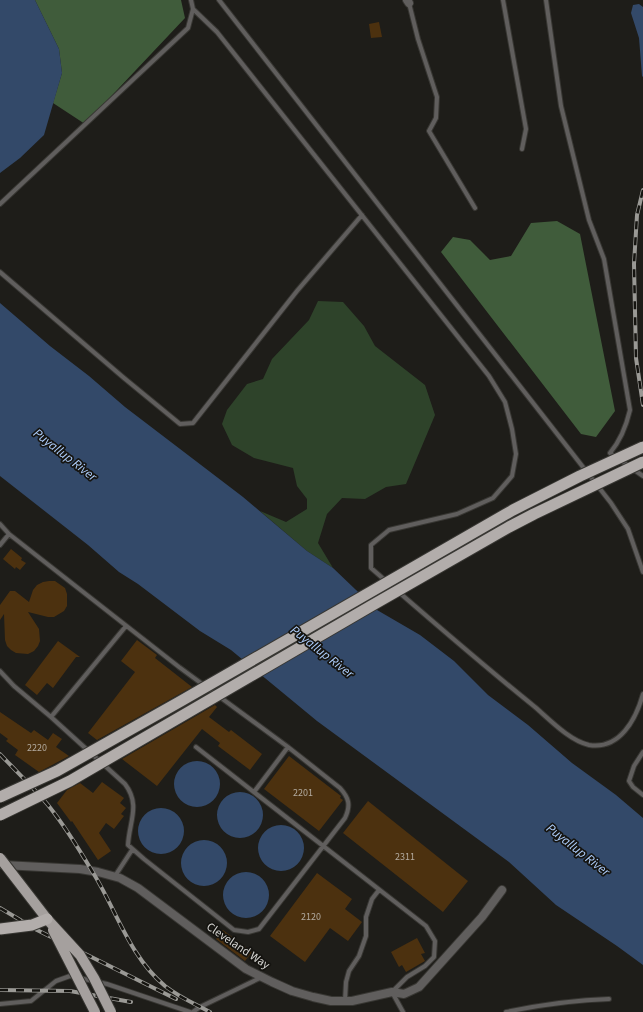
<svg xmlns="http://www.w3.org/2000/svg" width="643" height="1012" font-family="'Source Sans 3',sans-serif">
<rect width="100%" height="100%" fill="#1e1d19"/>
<path fill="#2e432a" d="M318 301 343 302 364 326 375 346 425 385 435 415 406 484 386 487 365 499 342 498 327 514 318 543 333 568 307 551 260 511 286 522 307 509V499L297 486 293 468 254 458 232 445 222 424 227 410 247 384 263 379 272 359 309 320Z"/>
<path fill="#405c3b" d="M35 0H181L185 18 85 124 53 103 62 73 59 49Z
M557 221 580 234 615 411 596 437 581 434 441 252 453 237 470 240 490 260 511 256 531 223Z"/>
<path fill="#334969" d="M0 0H35L59 49 62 73 44 135 20 158 0 173Z
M639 4 643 7V77L642 76 639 38 631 13 633 5Z
M0 303 50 346 89 376 125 407 243 497 307 551 333 568 377 610 420 635 454 661 488 695 528 725 572 763 616 795 643 818V965L617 946 556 905 509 862 317 721 231 650 200 631 138 584 119 572 88 545 0 476Z
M174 784a23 23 0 1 1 46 0a23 23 0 1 1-46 0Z
M217 815a23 23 0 1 1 46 0a23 23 0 1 1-46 0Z
M138 831a23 23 0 1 1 46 0a23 23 0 1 1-46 0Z
M258 848a23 23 0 1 1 46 0a23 23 0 1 1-46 0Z
M181 863a23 23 0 1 1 46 0a23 23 0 1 1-46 0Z
M223 895a23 23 0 1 1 46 0a23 23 0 1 1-46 0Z"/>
<path fill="#4c310f" d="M379 22 382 37 371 38 369 24Z
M11 549 22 558 21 560 26 563 20 570 16 567 15 569 3 559Z
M49 581H55L65 588 67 594V606L64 611 54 617H48L28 612 39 629 40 641 38 646 34 651 28 654 16 653 11 650 7 646 5 640 4 614 0 620V605L10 591H15L29 602 33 590 37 585 43 582Z
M137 640 157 655 155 658 192 687 97 740 88 733 135 672 121 661Z
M58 641 80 657H76L53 688 47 683 37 695 25 685Z
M215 705 217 707 209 717 229 732 231 730 262 754 250 770 218 746 220 743 202 729 157 786 122 759Z
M0 712 31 733 34 730 48 740 53 733 62 739 56 747 69 756 39 772 15 755 18 750 6 741 8 739 0 733Z
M289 756 341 796 340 798 343 800 319 831 264 789Z
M102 782 124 798 120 803 126 808 121 814 124 816 114 829 106 823 99 833 111 851 98 860 72 821 71 822 57 803 67 790 80 783 93 793Z
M368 801 468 881 443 912 343 833Z
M317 873 352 899 345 909 362 922 348 941 330 928 305 962 270 936Z
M223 930 252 952 245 961 216 939Z
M417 938 425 953 421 954 425 961 406 972 402 965 399 967 391 952Z"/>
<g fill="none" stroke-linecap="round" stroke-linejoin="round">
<g stroke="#383733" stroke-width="6">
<path id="service" d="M219 0 611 503 628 529 643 572
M503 0 526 129 522 149
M546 0 561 106 589 220 604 259 630 410C626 427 621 440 610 453L643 476
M409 3 418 39 437 97 436 118 429 131 475 208
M193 9 217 32 489 376 505 402 512 429 516 454 512 476 493 498 457 514 389 530 371 545V568C425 615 479 662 535 707 550 720 570 741 589 745 620 750 636 719 643 694
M0 204 188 28 193 9 191 0
M0 272 124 378 180 424 193 423 297 291 362 215
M0 524 9 534 179 667 288 747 340 788C349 798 351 805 345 818L259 929 248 932 234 930 144 859 128 845C129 822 141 805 125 784L51 717 14 686 0 671
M0 545 9 534
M51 717 126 626
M196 747 426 926 435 941 434 957 425 966 407 977 392 992 403 1012
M643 752 634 766 629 781 633 787 643 795
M254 792 288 747
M115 876 132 850
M345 1001 346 982 349 971 359 956 366 936V917L372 899 379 890
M0 1004 31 1001 56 981 70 976 107 984 190 1012
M193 1012 200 1007 262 977
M506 1012C540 1005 574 1000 609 999"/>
</g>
<g stroke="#383733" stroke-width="10">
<path id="minor" d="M407 0 409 3
M3 865 80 869 98 872 120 878 138 888 246 969 272 982 292 991 313 997 331 1001H352L392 992 404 994 419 987 482 917 502 890"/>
</g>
<use href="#service" stroke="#605e5d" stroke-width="4"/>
<use href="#minor" stroke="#605e5d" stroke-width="8"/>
<g stroke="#9a9995" stroke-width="4">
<path id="rail" d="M643 190 637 215 634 264 636 358 643 405
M0 754C16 771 33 787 48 805 64 825 79 849 92 871 116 909 129 956 165 986 179 997 195 1004 210 1012
M0 908 37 930 176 999
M0 990 70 991 131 1002"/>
</g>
<use href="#rail" stroke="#151410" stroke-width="2.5" stroke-dasharray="8" stroke-linecap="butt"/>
<g stroke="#383733" stroke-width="12" stroke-linecap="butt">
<path id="primary-bridge" d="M0 858 47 919 80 955 94 978 111 1012
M53 930 95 1012"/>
</g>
<g stroke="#383733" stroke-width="13" stroke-linecap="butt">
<path id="trunk-bridge" d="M0 797 57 771 181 701 513 510 580 476 643 447
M0 815 70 781 371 606 509 527 534 514 643 462
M0 929 32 925 47 919"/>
</g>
<use href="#primary-bridge" stroke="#a5a09e" stroke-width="10"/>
<use href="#trunk-bridge" stroke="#b2adab" stroke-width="11"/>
</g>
<g text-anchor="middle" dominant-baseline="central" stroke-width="3.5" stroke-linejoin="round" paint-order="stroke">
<g font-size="10" fill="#b3aba0">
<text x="37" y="748">2220</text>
<text x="303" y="793">2201</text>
<text x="405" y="857">2311</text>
<text x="311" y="917">2120</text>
</g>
<g font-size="12" fill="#d5d4d1" stroke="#151410">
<text transform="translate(238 946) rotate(34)">Cleveland Way</text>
</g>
<g font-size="13" font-style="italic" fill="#aecefc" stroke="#151410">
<text transform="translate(65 455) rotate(38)">Puyallup River</text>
<text transform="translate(322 652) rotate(38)">Puyallup River</text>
<text transform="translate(578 850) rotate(38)">Puyallup River</text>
</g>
</g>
</svg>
